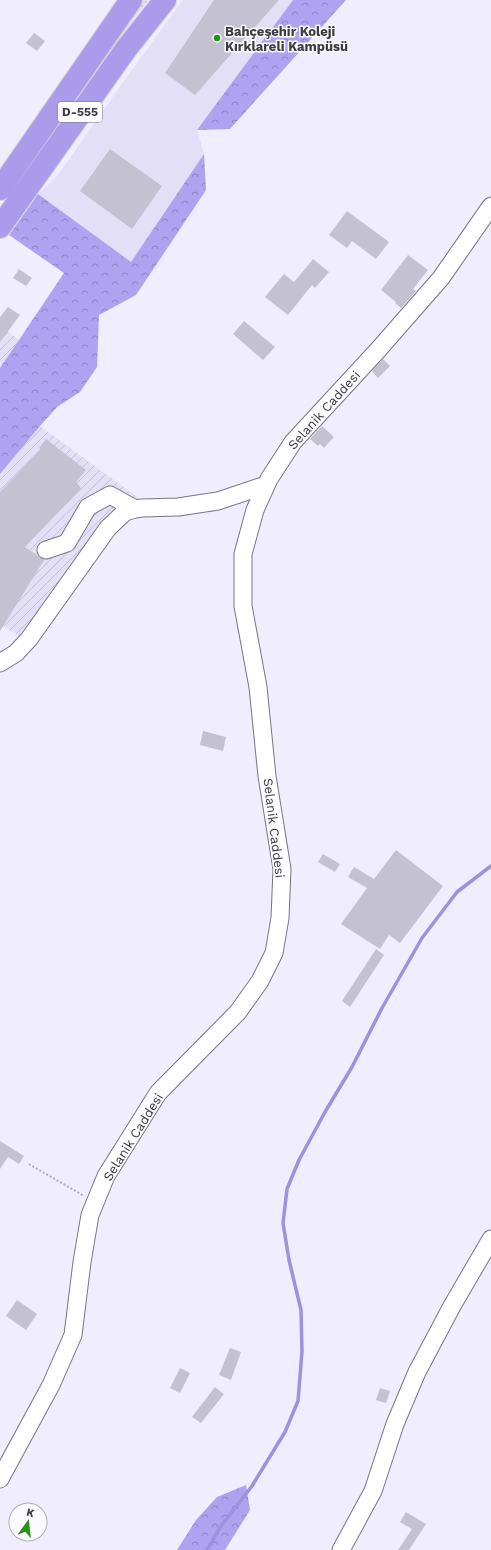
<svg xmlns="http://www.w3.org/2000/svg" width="491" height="1550" font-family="'Work Sans',sans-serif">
<defs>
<pattern id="industrial-furrows" width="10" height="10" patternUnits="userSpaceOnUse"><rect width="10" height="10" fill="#e2dff7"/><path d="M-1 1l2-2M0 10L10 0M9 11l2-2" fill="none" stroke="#c3c0d5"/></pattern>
<pattern id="grass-dots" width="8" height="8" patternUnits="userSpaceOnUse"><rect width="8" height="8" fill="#dfdafb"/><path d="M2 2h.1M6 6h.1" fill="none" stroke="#c0bcd8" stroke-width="1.8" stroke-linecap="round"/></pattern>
<pattern id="forest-crowns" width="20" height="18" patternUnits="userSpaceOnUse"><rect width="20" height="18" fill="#afa2f0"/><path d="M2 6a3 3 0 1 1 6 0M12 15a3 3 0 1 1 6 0" fill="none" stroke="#9085c4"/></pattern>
</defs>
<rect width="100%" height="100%" fill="#efedfe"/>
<path fill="#e2dff7" d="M183 0H293L197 130 204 154 131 262 38 194 58 175 126 78Z"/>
<path fill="url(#industrial-furrows)" d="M0 326 19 340 0 368Z
M40 426 144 502 111 515 24 639 0 624V474Z"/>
<path fill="url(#grass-dots)" d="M138 0H148L120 37 115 34Z"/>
<path fill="url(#forest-crowns)" d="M293 0H346L230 129 197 130Z
M204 154 206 190 136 295 99 315 97 367 80 392 57 407 40 426 0 474V368L64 273 9 235 38 194 131 262Z
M246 1485 250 1510 225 1550H177L196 1520 217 1497Z"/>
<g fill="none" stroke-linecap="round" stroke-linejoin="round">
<path stroke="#9f91de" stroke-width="3.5" d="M207 1550 221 1526 252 1486 285 1432 298 1401 302 1351 301 1310 289 1260 283 1223 287 1189 299 1160 325 1112 352 1067 382 1008 422 938 457 892 491 866"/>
</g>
<path fill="#c4c2d2" d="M214 0H279L195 95 165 73Z
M34 33 45 41 37 51 26 43Z
M110 149 162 186 132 229 80 191Z
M347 211 389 242 376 259 352 241 347 248 329 235Z
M408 255 428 270 413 289 416 291 401 308 395 303 396 302 381 290Z
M313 259 329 272 315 288 312 285 288 315 265 297 284 274 294 282Z
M19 269 32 278 26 286 13 278Z
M8 307 20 315 0 342V317Z
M244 321 275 347 263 360 233 334Z
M383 359 390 366 378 378 372 371Z
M322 426 334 437 324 448 320 444 318 446 310 439Z
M46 439 86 470 76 482 81 488 25 547 44 560 0 631V492L41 449 39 448Z
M203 731 226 737 223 751 200 745Z
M396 850 443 886 400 943 389 935 380 949 341 924 367 888 348 877 354 867 374 879Z
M323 854 340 864 335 872 318 862Z
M376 949 384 955 350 1007 342 1001Z
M0 1141 24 1156 19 1164 8 1157 0 1169Z
M17 1300 37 1314 26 1330 6 1316Z
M230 1348 241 1352 231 1380 219 1375Z
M180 1368 190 1373 180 1393 170 1388Z
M215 1387 224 1394 201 1423 192 1417Z
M380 1388 390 1391 386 1403 376 1400Z
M406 1512 426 1524 409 1550H398L412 1529 400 1522Z"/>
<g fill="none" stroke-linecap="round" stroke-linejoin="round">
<g stroke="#787685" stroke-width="19">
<path id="minor" d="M46 550 67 543 88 507 110 495 135 509
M0 663 16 653 29 639 108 528 125 512 135 509 142 508 178 507 218 501 266 485
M0 1479 51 1385 73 1335 82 1262 90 1215 106 1176 158 1093 238 1012 260 981 274 953 280 918 282 869 267 776 258 687 243 606V554L255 510 269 479 293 442 378 350 441 278 491 206
M341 1550 373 1491 395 1424 417 1372 452 1306 491 1239"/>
</g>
<g stroke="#d4d4d6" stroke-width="24">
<path id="highway" d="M0 189 131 0
M0 227 126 49 165 0"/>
</g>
<path stroke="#aeadba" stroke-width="2" stroke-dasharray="2 2" stroke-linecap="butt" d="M29 1164 84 1196"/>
<use href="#minor" stroke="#fff" stroke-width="17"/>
<use href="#highway" stroke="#aa9cea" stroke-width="22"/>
</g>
<circle fill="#289218" stroke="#fcfcff" stroke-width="1.5" cx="217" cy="38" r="4"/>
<g text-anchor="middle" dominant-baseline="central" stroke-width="3" stroke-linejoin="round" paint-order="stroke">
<rect fill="#fcfcff" stroke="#76767b" stroke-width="1" x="58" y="102" width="44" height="20" rx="3"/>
<g font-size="12" font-weight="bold" fill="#3d3c43">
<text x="80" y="112">D-555</text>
</g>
<g font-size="13" font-weight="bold" fill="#3d3c43" stroke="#fcfcff" text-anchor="start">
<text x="225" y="31">Bahçeşehir Koleji<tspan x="225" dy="15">Kırklareli Kampüsü</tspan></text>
</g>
<g font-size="13" fill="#3d3c43" stroke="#fcfcff">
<text transform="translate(324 410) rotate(-48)">Selanik Caddesi</text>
<text transform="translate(274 828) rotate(83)">Selanik Caddesi</text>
<text transform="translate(133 1137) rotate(-58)">Selanik Caddesi</text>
</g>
</g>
<g transform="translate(28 1522) rotate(15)"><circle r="19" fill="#fcfcff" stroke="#b0afb4"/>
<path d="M0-3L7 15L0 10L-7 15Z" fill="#289218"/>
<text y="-6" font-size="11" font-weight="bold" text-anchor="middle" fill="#3d3c43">K</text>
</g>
</svg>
